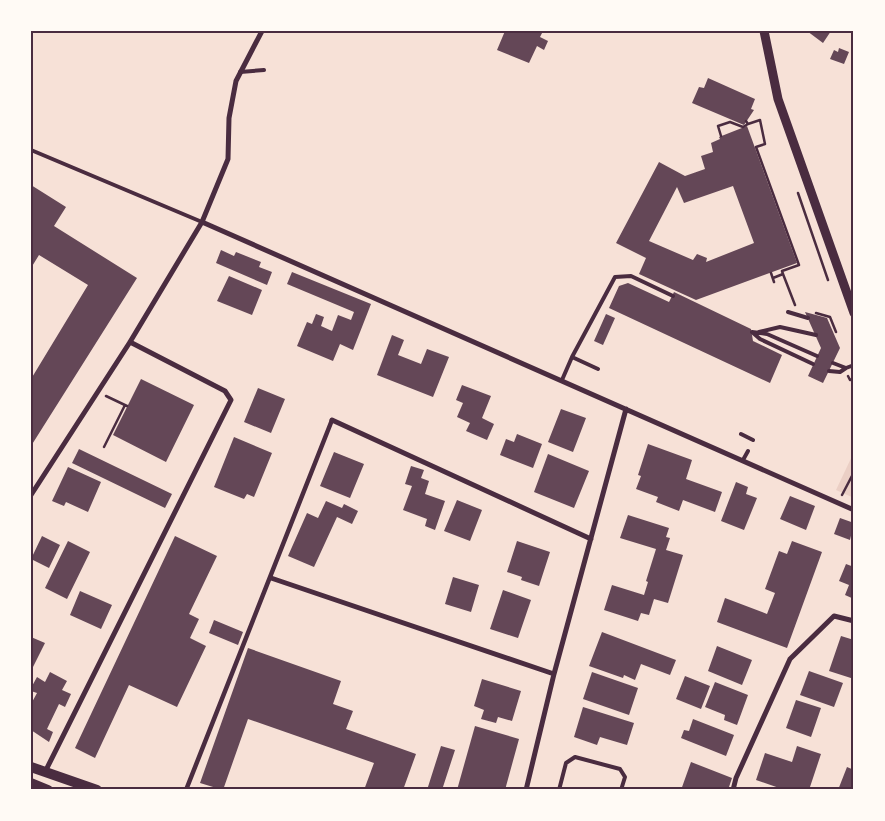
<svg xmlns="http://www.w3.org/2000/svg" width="885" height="821" font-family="'Varela Round',sans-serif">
<rect width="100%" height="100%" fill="#f7e1d7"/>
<path fill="#ebcfc5" d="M854 452V498L836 490Z"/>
<path fill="#644757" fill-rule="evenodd" d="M505 31H543L540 37 548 41 544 50 537 46 529 63 497 50Z
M807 31H831L823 43Z
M839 48 849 52 844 64 830 59 834 50 838 52Z
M708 78 755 99 751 109 754 110 744 125 692 103 699 87 704 88Z
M747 126 797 263 696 300 639 274 646 258 616 243 659 162 685 176 705 169 701 156 713 152 711 143 720 139 719 137ZM733 186 754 243 706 262 707 258 697 254 693 260 649 241 677 187 684 203Z
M31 185 66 207 54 226 137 278 31 446V379L88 285 39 255 31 268Z
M221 250 234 256 236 252 261 262 259 267 272 272 267 285 216 263Z
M292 272 371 304 353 350 340 344 333 361 297 346 307 322 312 324 316 314 324 317 321 326 332 331 338 315 351 320 354 312 287 284Z
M229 276 262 290 252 315 217 301Z
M628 283 669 302 674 292 751 329 753 341 782 355 770 383 609 308 619 286Z
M805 312 827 318 840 348 823 383 808 376 821 348Z
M606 314 615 318 603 345 594 341Z
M392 335 404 340 398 355 421 364 427 349 449 357 433 397 377 375Z
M141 379 194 405 166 462 113 435Z
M462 385 491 396 482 418 494 424 487 440 466 431 470 423 457 417 463 403 456 400Z
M258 388 285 399 271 433 244 422Z
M561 409 586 418 573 452 548 442Z
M517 434 542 444 533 468 500 455 506 439 514 442Z
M234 437 272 453 254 497 247 494 244 499 214 487Z
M648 444 692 460 686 479 722 492 715 512 683 500 679 511 656 502 658 497 636 489 641 476 638 475Z
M79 449 172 494 165 508 72 463Z
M334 452 364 464 350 498 320 486Z
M548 454 589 471 574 508 534 492Z
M411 466 424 470 421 478 429 481 425 494 445 501 435 530 425 526 427 519 403 510 412 486 405 484Z
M68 467 101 482 88 512 66 502 64 506 52 501Z
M736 482 748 487 746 494 757 498 744 530 721 521Z
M790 496 815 506 806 530 780 519Z
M457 500 482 510 470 541 444 531Z
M326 501 342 508 344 504 358 511 352 524 337 517 314 567 288 556 307 513 318 518Z
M628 515 669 528 666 537 670 538 666 550 683 555 668 603 654 599 649 615 641 613 638 621 604 610 612 585 644 595 648 582 646 581 656 549 620 538Z
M840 518 854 523 850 540 834 534Z
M42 536 60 545 49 568 31 559Z
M175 536 217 556 189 614 199 619 190 638 206 646 177 707 129 685 95 758 75 748Z
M68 541 90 552 67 599 45 588Z
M517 541 550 552 539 586 521 580 522 577 507 572Z
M792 541 822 552 787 648 717 622 725 598 767 614 775 593 765 589 779 551 787 554Z
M846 564 854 567V599L845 595 849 585 839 581Z
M453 577 479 585 471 612 445 604Z
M503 590 531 600 518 638 490 629Z
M80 591 112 605 101 629 70 615Z
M214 620 243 632 238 645 209 633Z
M602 632 676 660 670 675 641 664 635 680 624 675 623 678 589 666Z
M841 636 854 640V679L829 671Z
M31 637 45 643 31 671Z
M717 646 752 660 742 685 708 671Z
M248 648 341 681 333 704 353 711 346 729 416 754 403 790H364L374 763 248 719 223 790 200 783Z
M809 671 843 683 834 707 800 695Z
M50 672 67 681 62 690 71 694 65 707 59 704 47 729 53 732 49 742 31 730V704L37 693 31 691V688L37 677 45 682Z
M592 672 638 688 629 715 583 699Z
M685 676 710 686 701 709 676 699Z
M482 679 521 691 512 721 498 717 496 723 481 719 484 710 474 706Z
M715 682 748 695 737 725 724 720 725 715 705 707Z
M796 700 821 708 811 737 786 728Z
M583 707 634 723 627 745 600 737 597 745 574 737Z
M693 719 734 735 726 756 681 738 684 730 689 731Z
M475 726 519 739 505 790H457Z
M441 746 455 750 442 790H427Z
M797 746 821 754 809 790H785L756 780 765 753 792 762Z
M691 762 732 778 728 790H681Z
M847 767 854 770V790H838Z"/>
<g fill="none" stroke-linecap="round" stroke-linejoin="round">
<path stroke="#4a2c40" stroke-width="2.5" d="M746 121 748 124 760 120 765 144 756 147 799 265 782 271 783 274
M721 136 718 126 730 122 743 127 748 124
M798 193 828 280
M771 273 774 282
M773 278 783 274 795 305
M816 313 830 317 836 332
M848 376 850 380 854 379
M106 396 127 406
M104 447 125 405
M842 495 854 472"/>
<path stroke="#4a2c40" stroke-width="4" d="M240 72 264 70
M31 150 202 222
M788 312 808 318
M752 332 767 334 817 356
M752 332 760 339 813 364
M759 332 780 327 816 335
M833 363 846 368 854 365
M598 369 572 357 615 277 631 276 673 296
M829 371 840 372 846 368
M562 380 572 357
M741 434 753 440
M743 460 748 451
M559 790 566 763 575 757 620 769 625 777 621 790"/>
<path stroke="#4a2c40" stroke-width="4.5" d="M186 790 332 420"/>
<path stroke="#4a2c40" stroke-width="5" d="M202 222 854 510
M332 420 591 539
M31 495 130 342 202 222 228 159 229 118 236 81 262 31
M271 578 554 674
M45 772 231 400 225 391 130 342
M526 790 554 674 626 409
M733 790 736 778 790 659 834 616 854 621"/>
<path stroke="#4a2c40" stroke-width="9" d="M764 31 778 99 854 313"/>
<path stroke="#4a2c40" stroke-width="10" d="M31 767 97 790
M31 783 48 790"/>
</g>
<rect width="885" height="821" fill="none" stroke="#fffaf5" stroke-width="65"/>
<rect x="32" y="32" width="820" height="756" fill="none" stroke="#4a2c40" stroke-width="2"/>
</svg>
